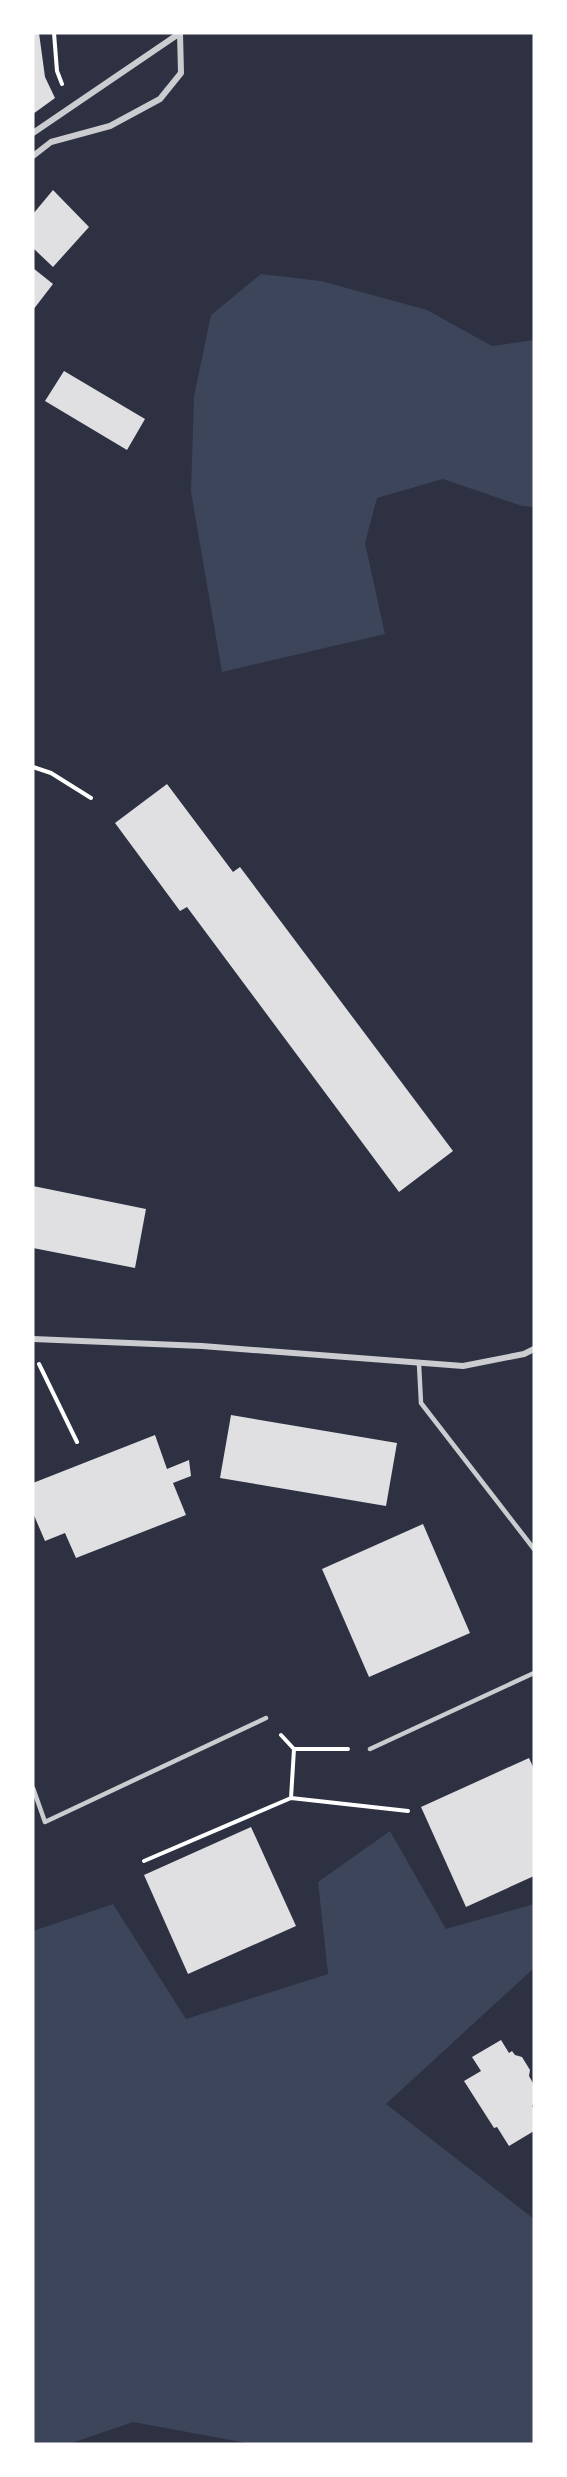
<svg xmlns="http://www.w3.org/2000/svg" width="567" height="2477" font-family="Spectral,serif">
<rect width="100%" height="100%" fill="#2d3142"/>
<path fill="#3c4559" d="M261 274 321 281 427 310 492 346 534 340V507L522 506 443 479 377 498 365 543 385 634 222 672 191 492 194 396 211 315Z
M390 1831 446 1929 534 1904V1968L386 2104 534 2219V2444H252L133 2422 69 2444H33V1931L113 1904 186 2019 328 1974 318 1882Z"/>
<path fill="#e0e0e3" d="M33 33H39L45 77 55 98 33 114Z
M53 190 89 227 53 267 33 248V214Z
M33 268 53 284 33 310Z
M64 371 145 419 127 450 45 401Z
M167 784 233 872 240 867 453 1151 399 1192 187 907 180 911 115 823Z
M33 1186 146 1209 135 1268 33 1248Z
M231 1415 397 1443 386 1506 220 1478Z
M155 1435 167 1469 189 1460 191 1476 173 1483 186 1515 76 1558 65 1533 45 1541 33 1513V1483Z
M423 1524 470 1633 369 1677 322 1569Z
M529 1758 534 1769V1876L466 1907 421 1807Z
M251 1827 296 1926 188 1974 144 1875Z
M501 2040 509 2053 512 2051 515 2055 522 2057 530 2070 529 2076 534 2085V2104L532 2106 534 2109V2131L509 2146 497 2127 494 2128 464 2081 481 2071 472 2057Z"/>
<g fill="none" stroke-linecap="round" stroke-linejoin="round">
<path stroke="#fff" stroke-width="4" d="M54 33 57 71 62 84
M33 767 51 773 91 798
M39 1364 77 1442
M281 1735 294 1749H348
M291 1798 294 1749
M144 1861 291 1798 408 1811"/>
<path stroke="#caccd0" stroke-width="4.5" d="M419 1364 421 1403 534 1549
M370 1749 534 1673
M33 1788 45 1822 266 1718"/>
<path stroke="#caccd0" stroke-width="6" d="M33 133 180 33
M33 156 51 142 110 126 160 99 181 73 180 33
M33 1339 202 1346 463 1366 524 1354 534 1349"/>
</g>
<rect width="567" height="2477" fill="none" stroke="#ffffff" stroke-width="69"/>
</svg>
